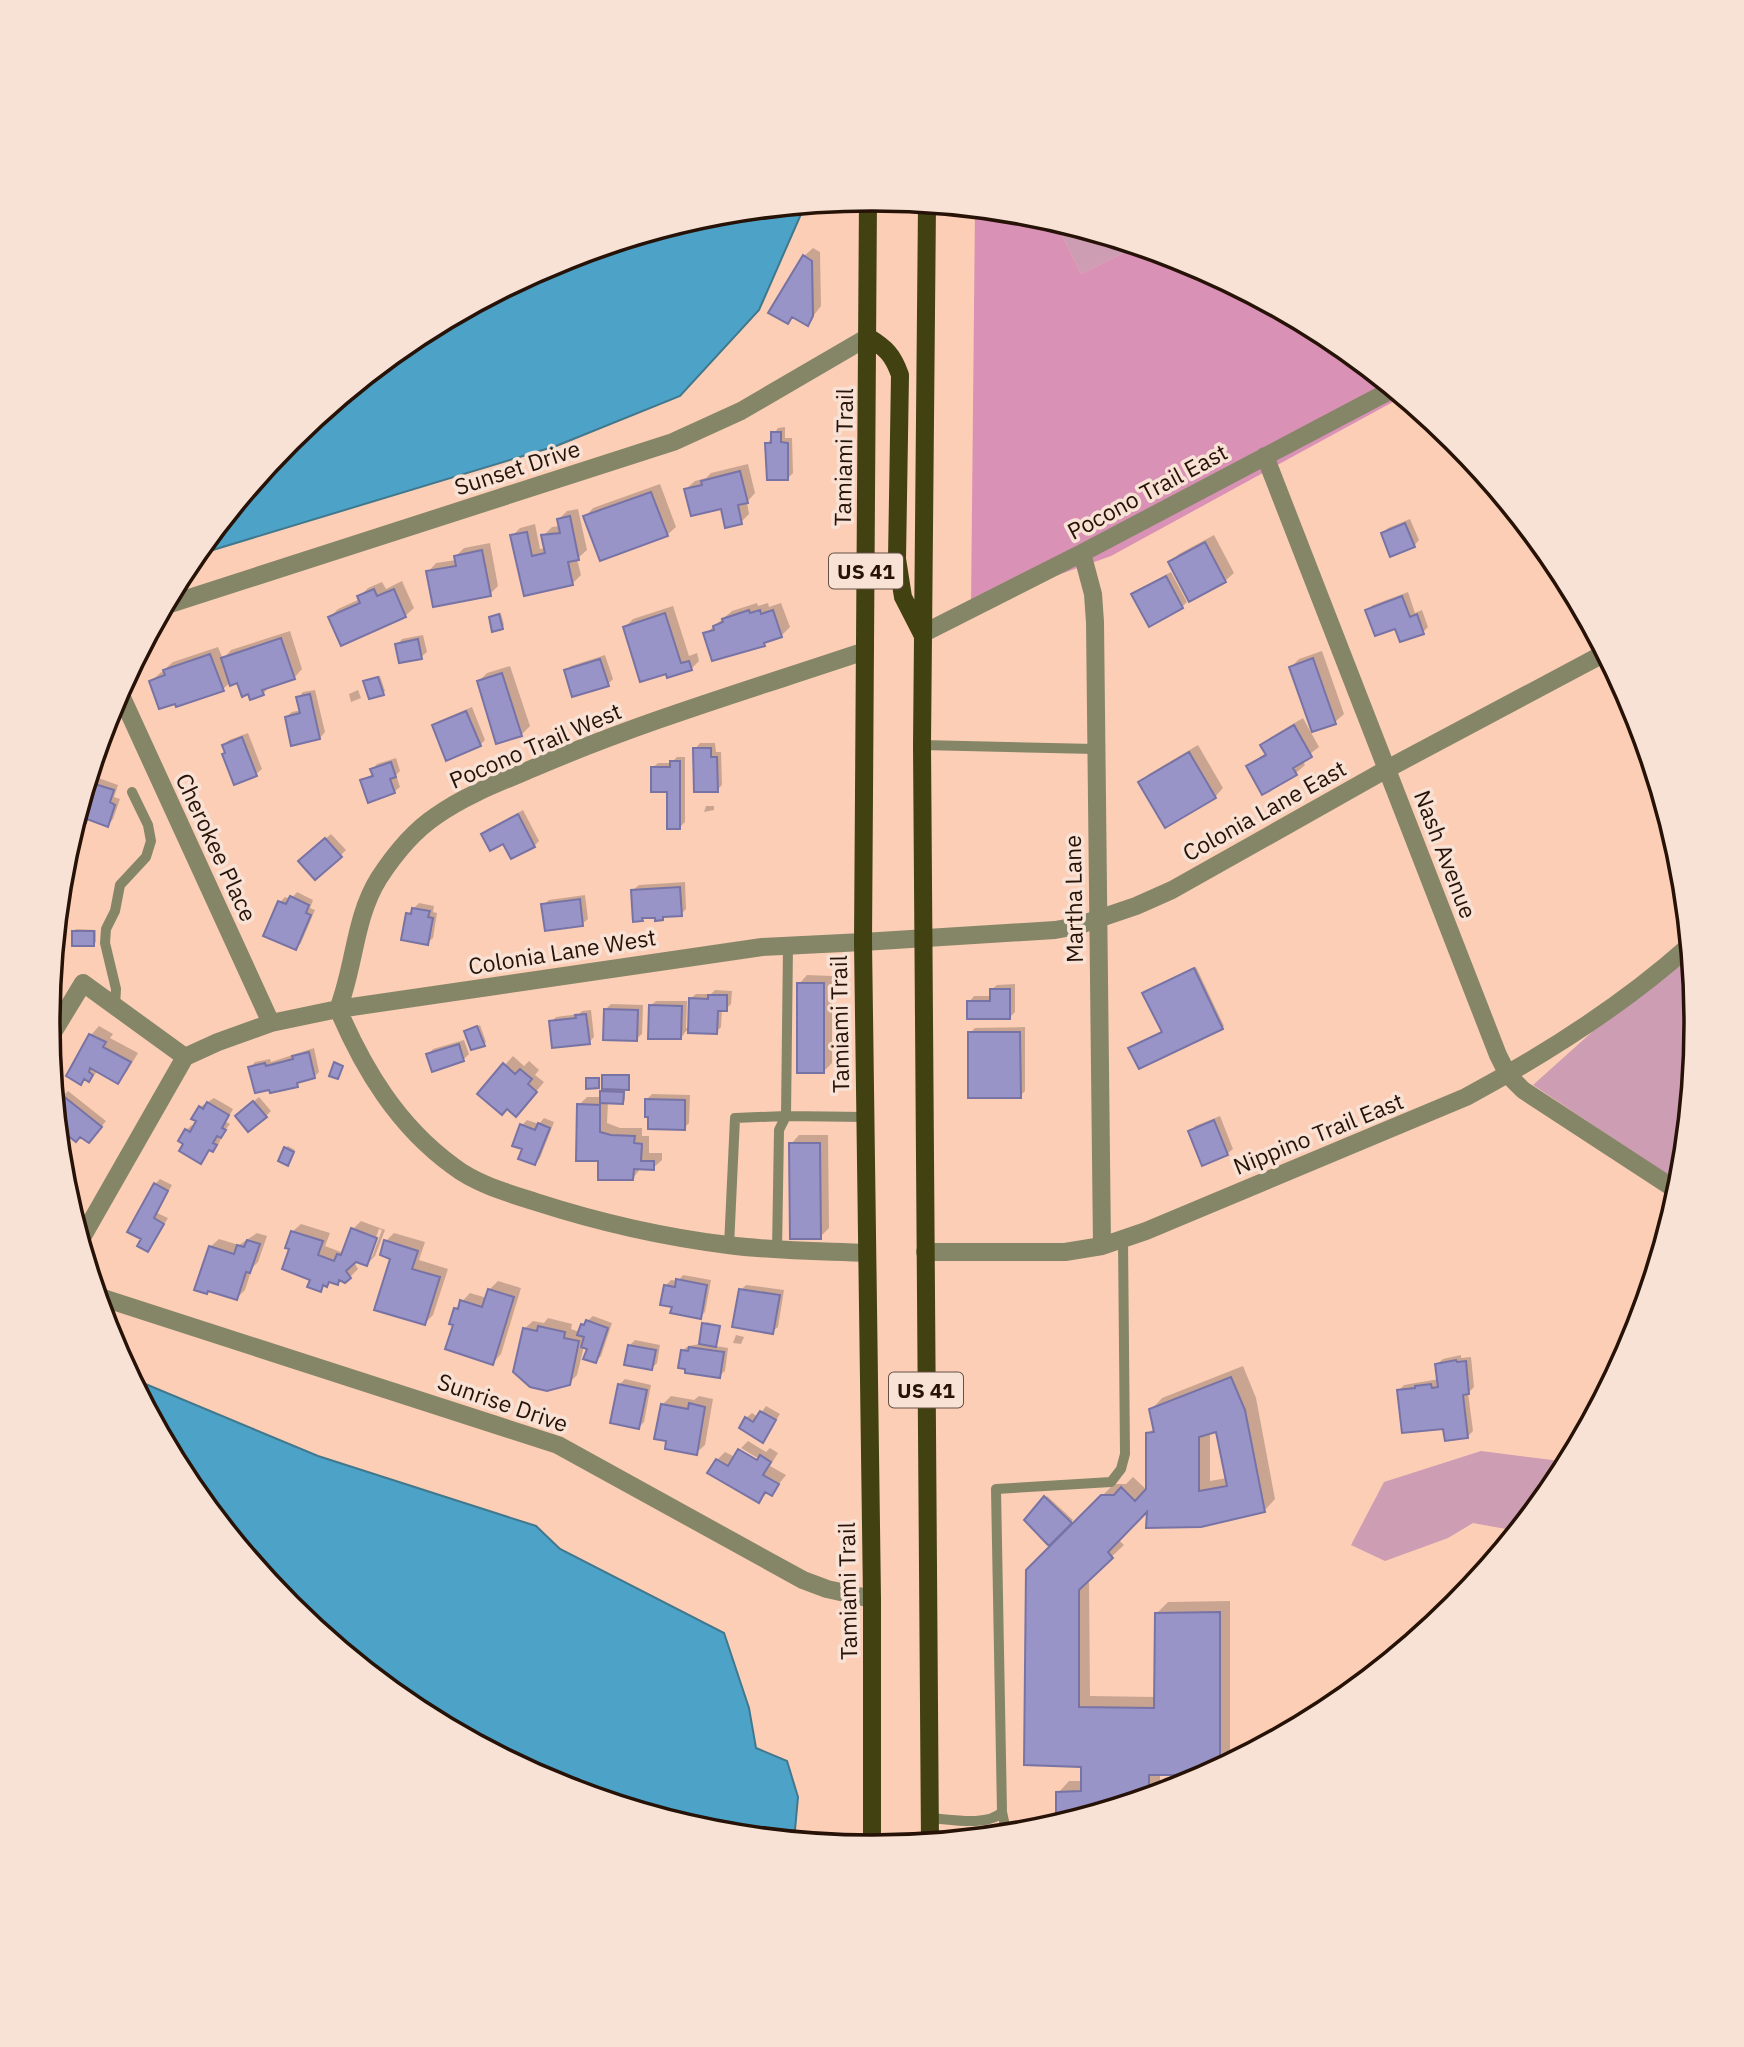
<svg xmlns="http://www.w3.org/2000/svg" width="1744" height="2047" font-family="'IBM Plex Sans',sans-serif">
<rect width="100%" height="100%" fill="#fcceb6"/>
<path fill="#cc9db3" d="M1055 221 1137 246 1081 274Z
M1689 945 1697 1024 1681 1184 1533 1085Z
M1481 1451 1568 1462 1558 1482 1517 1531 1473 1523 1448 1538 1385 1561 1351 1545 1384 1482Z"/>
<path fill="#d991b5" d="M975 209 1055 221 1081 274 1137 246 1188 262 1331 338 1402 397 1111 556 971 606Z"/>
<path fill="#4da3c7" stroke="#41788d" stroke-width="2" d="M805 205 759 310 680 396 556 446 193 556 289 440 414 338 557 261 711 215Z
M131 1378 318 1456 536 1526 560 1549 724 1633 749 1708 756 1748 787 1761 798 1797 794 1841 711 1832 556 1785 413 1709 289 1606 186 1481Z"/>
<path fill="#0003" fill-rule="evenodd" d="M813 248 820 252 821 306 807 324 794 316 787 322 804 256Z
M785 427V438H792L793 473 787 479 767 444 778 428Z
M748 464 755 493 747 502 749 514 741 522 722 507 686 489 695 481 706 478 711 473Z
M660 484 676 527 667 535 585 517 593 508Z
M578 509 587 550 577 559 581 575 572 584 525 594 512 536 520 528 535 524 540 549 546 548 543 536 552 527 560 526 558 520 567 511Z
M1410 519 1419 540 1414 546 1383 533 1388 528Z
M1214 535 1234 573 1225 581 1170 562 1179 554Z
M490 543 498 586 490 594 428 572 436 563 456 560V556L464 548Z
M1171 572 1187 602 1182 607 1133 595 1139 589Z
M402 581 414 608 405 616 330 617 338 609 360 599 359 597 368 588 382 582 386 589Z
M1408 592 1415 613 1422 610 1428 627 1423 632 1396 626 1367 610 1373 605Z
M757 603 758 606 768 603 769 607 781 603 790 627 781 636 768 640 764 644 705 634 732 611Z
M673 606 689 656 697 653 699 661 691 669 669 676 625 627 633 619Z
M501 613 504 625 502 627 491 617Z
M290 631 302 669 294 678 271 685 263 694 239 681 231 682 223 689 151 681 173 662 218 647 223 659 231 650Z
M423 635 427 652 421 657 397 645 402 639Z
M1322 651 1344 714 1335 722 1313 730 1291 667 1299 659Z
M605 655 613 679 608 684 566 671 571 666Z
M510 666 530 726 521 735 479 681 487 673Z
M380 676 385 691 383 693 365 682Z
M315 690 325 732 320 738 286 717 292 712 301 710 298 698 303 692Z
M358 690 361 698 351 702 349 694Z
M472 707 485 740 480 745 434 726 439 721Z
M1303 718 1319 747 1302 760 1305 765 1296 773 1263 793 1248 766 1267 752 1262 745 1271 737Z
M248 733 262 769 256 774 235 782 224 745 229 740Z
M700 743H715L716 752H721L722 785 717 790 695 749Z
M1198 745 1223 788 1215 797 1140 782 1149 774Z
M677 757H685V822L680 827 669 791 652 768 658 763H671Z
M396 758 400 771 396 775 400 787 394 792 362 781 374 773 372 770 377 764Z
M90 775 118 785 114 797 120 799 113 819 108 825 88 818H77Z
M706 806H714V810L704 812Z
M523 810 539 841 534 846 504 841 483 834 488 829Z
M331 834 346 850 340 856H306Z
M685 882 686 909 681 914 666 915 662 919 656 915 635 920 633 890 639 885Z
M297 892 313 900 310 908 315 910 301 943 296 948 280 902 285 897 291 899Z
M585 895 588 919 582 924 543 905 549 900Z
M419 903 434 906 433 912 437 913 433 938 427 943 408 914Z
M76 929 96 930V942L94 944 74 932Z
M1196 967 1224 1026 1222 1028 1163 1032 1147 991Z
M807 975 832 976V1063L824 1071 799 984Z
M1015 984V1012L1010 1017 969 1002 974 996H991V990L997 985Z
M715 990 732 991 731 1004 726 1009H722L721 1027 716 1032 686 1031 681 1038 650 1006 656 1001H687L686 1028H690V999L696 994H711Z
M611 1004 643 1005 642 1034 636 1039 606 1009Z
M591 1010 594 1037 589 1042 551 1022 556 1017 579 1014 582 1011Z
M480 1025 486 1042 484 1044 466 1031Z
M99 1026 113 1034 110 1038 138 1053 126 1073 118 1082 97 1072 89 1080 85 1078 81 1083 68 1076 91 1035Z
M1025 1027V1091L1020 1096 970 1033 975 1028Z
M464 1040 469 1054 463 1060 428 1055 433 1049Z
M314 1048 319 1072 314 1077 302 1080 297 1085 250 1068 255 1062 270 1059 271 1062Z
M513 1056 524 1066 529 1061 539 1070 535 1075 544 1082 524 1106 508 1107 479 1094Z
M606 1074H630V1086L625 1088V1100L622 1102H608L607 1123 620 1128H642V1136H649V1153H662V1160L653 1168H641L633 1178 600 1159 579 1105 587 1097H601Z
M68 1091 106 1121 94 1136 63 1096Z
M652 1094 690 1095 689 1123 684 1128 647 1099Z
M259 1097 271 1111 266 1116 242 1111Z
M214 1098 233 1109 226 1122 230 1124 219 1138 221 1139 218 1145 213 1150 210 1148 200 1162 185 1144 186 1130 192 1125 195 1127 200 1107Z
M1220 1116 1233 1149 1227 1154 1190 1132 1195 1126Z
M544 1118 554 1122 540 1158 535 1163 524 1148 522 1125 527 1120 539 1124Z
M799 1135H828L829 1228 820 1237 791 1144Z
M288 1146 295 1150 290 1162 285 1148Z
M60 1148 67 1151 61 1166Z
M160 1179 172 1185 157 1213 168 1218 148 1250 155 1184Z
M63 1180 74 1184 68 1200 63 1184Z
M361 1221 385 1230 375 1256 367 1264 356 1260 354 1262 358 1269 350 1277 341 1279 337 1283 331 1281 320 1290 291 1248 292 1232 301 1224 330 1233 325 1246 341 1252 346 1247 353 1229ZM379 1229 382 1230 372 1257H369Z
M257 1233 267 1236 258 1262 252 1268 245 1290 237 1298 210 1247 219 1239 239 1245Z
M394 1233 425 1242 419 1260 448 1269 433 1315 425 1323 386 1241Z
M683 1275 711 1280 705 1312 700 1317 674 1306 665 1286 671 1280 678 1281Z
M498 1281 521 1288 501 1354 493 1363 455 1324V1309L470 1293 487 1298 490 1289Z
M746 1285 784 1290 778 1327 772 1332 741 1290Z
M593 1316 612 1323 601 1356 596 1361 589 1348 584 1346 577 1375 569 1383 524 1329 533 1321 544 1323 548 1318 572 1324 571 1329 580 1332 583 1325Z
M706 1322 721 1325 716 1346 728 1348 725 1371 719 1376 682 1351 688 1346 700 1344Z
M736 1335 744 1337 741 1344 733 1343Z
M635 1340 660 1345 657 1363 652 1368 629 1346Z
M1461 1355V1358L1471 1357 1474 1387 1468 1393 1473 1431 1467 1437 1445 1427 1399 1390 1404 1385 1439 1379 1437 1364 1443 1359Z
M1243 1366 1256 1398 1275 1499 1264 1511 1149 1508 1118 1539 1124 1545 1089 1578 1090 1696 1156 1697 1157 1613 1168 1602 1230 1601V1761L1211 1773H1160V1794L1057 1825 1058 1793 1069 1781H1083V1765L1027 1570 1114 1484H1126L1133 1477 1147 1490 1148 1434 1155 1427 1151 1410 1162 1398ZM1217 1430 1227 1478 1210 1481V1432Z
M625 1379 651 1385 644 1422 639 1427 620 1384Z
M671 1396 694 1400 699 1396 713 1399 705 1445 696 1453 668 1440 662 1405Z
M766 1406 780 1414 763 1441 746 1418 752 1413 758 1417Z
M748 1441 766 1452 770 1448 778 1453 770 1466 786 1475 771 1494 768 1492 759 1501 717 1460 725 1452 735 1457 764 1466 766 1463 741 1448Z
M1047 1496 1073 1520 1049 1543 1026 1520Z"/>
<path fill="#9994c8" stroke="#7873a5" stroke-width="2" fill-rule="evenodd" d="M803 255 812 261 813 316 808 326 792 317 788 324 768 313Z
M771 432H781V442L788 443V480H767L765 443H771Z
M740 471 748 503 738 505 742 524 725 528 721 509 691 516 684 489 702 485 701 481Z
M651 492 668 536 600 561 583 516Z
M570 516 579 560 568 562 573 585 524 596 510 535 527 532 532 556 545 553 541 535 560 533 557 519Z
M1405 523 1415 547 1390 557 1381 533Z
M1205 542 1226 582 1189 602 1168 562Z
M482 550 491 596 433 607 426 571 456 566 454 556Z
M1166 576 1183 608 1149 627 1131 594Z
M374 589 377 596 394 589 406 617 341 646 328 617 360 603 357 596Z
M1402 596 1410 617 1417 614 1424 634 1400 642 1395 629 1375 636 1365 610Z
M749 610 750 613 760 610 761 614 773 610 782 637 764 643 765 646 712 661 703 633 714 630 713 626 723 622 722 619Z
M665 613 681 663 689 661 692 670 667 678 666 674 640 682 623 627Z
M499 614 503 629 492 632 489 617Z
M281 638 295 679 262 690 264 695 250 700 248 694 242 697 237 683 230 686 221 658Z
M418 639 422 659 399 663 395 644Z
M210 654 224 691 176 707 175 704 159 709 149 681 165 675 163 670Z
M1313 658 1336 724 1312 732 1289 667Z
M600 659 609 686 572 697 564 670Z
M502 673 522 736 496 744 477 681Z
M378 677 384 695 369 699 363 681Z
M310 694 320 739 291 746 285 717 300 713 296 697Z
M466 711 481 746 446 761 432 725Z
M1294 725 1312 757 1293 768 1297 775 1262 795 1246 766 1266 755 1260 745Z
M242 737 257 776 234 785 222 754 225 753 222 745Z
M693 748H711V757H717L718 792H694Z
M1189 752 1216 798 1165 828 1138 782Z
M670 761H680V829H667V792H651V767H670Z
M391 762 396 777 390 779 395 793 368 803 360 780 373 776 370 769Z
M88 782 114 790 110 802 115 805 108 827 87 819 86 823 76 819Z
M518 814 535 847 511 859 503 844 490 851 481 834Z
M325 838 342 857 315 880 298 861Z
M680 887 682 916 663 917V920L655 921V918H642L643 921 633 922 631 890Z
M290 896 309 905 306 913 311 915 296 950 263 936 278 901 286 904Z
M580 899 583 926 545 931 541 904Z
M412 908 430 911 428 917 433 918 428 945 401 940 406 913 411 914Z
M72 931H94V946H72Z
M1194 968 1223 1029 1139 1069 1128 1048 1162 1032 1142 993Z
M797 983H824V1073H797Z
M990 989H1010V1019H967V1001H990Z
M708 995H727V1011H718L717 1034 688 1033 689 998 708 999Z
M649 1005 682 1006 681 1039H648Z
M604 1009 638 1010 637 1041 603 1040Z
M586 1014 590 1044 552 1048 549 1021 576 1018 575 1015Z
M477 1026 485 1046 471 1050 464 1031Z
M968 1032H1020L1021 1098H968Z
M89 1034 106 1042 103 1047 131 1062 118 1084 90 1068 89 1072 93 1075 89 1082 84 1079 81 1085 66 1076Z
M459 1044 464 1061 432 1072 426 1054Z
M309 1052 315 1078 297 1083 298 1087 270 1093 269 1090 255 1093 248 1067 265 1063 266 1066 293 1059 292 1056Z
M334 1062 343 1066 338 1079 329 1076Z
M503 1063 515 1074 520 1069 532 1079 528 1084 537 1092 516 1117 507 1109 502 1115 477 1094Z
M602 1075H629V1090L602 1089Z
M586 1078H599V1088L586 1089Z
M600 1091 624 1092 623 1104 600 1103Z
M62 1095 102 1127 89 1143 80 1137 76 1142 57 1127 55 1104Z
M645 1099 685 1100V1130L648 1129V1117H645Z
M253 1101 267 1117 248 1132 235 1116Z
M207 1102 229 1115 222 1128 226 1130 221 1138 217 1136 213 1143 217 1145 213 1152 209 1150 201 1164 179 1151 183 1144 178 1141 185 1129 190 1132 196 1121 191 1119 199 1106 203 1109Z
M577 1104 600 1105V1132L611 1135 635 1136 634 1143 642 1144 641 1161H654V1170L634 1169 633 1180H598V1161H576Z
M1214 1120 1228 1155 1202 1166 1188 1131Z
M538 1123 550 1128 535 1165 518 1159 522 1149 512 1146 520 1124 535 1130Z
M789 1143H820L821 1239H790Z
M284 1147 294 1152 288 1166 278 1161Z
M154 1183 168 1191 154 1218 164 1224 148 1252 137 1246 141 1239 127 1232Z
M351 1228 377 1238 367 1266 356 1262 346 1271 351 1278 345 1283 339 1280 338 1285 329 1282 327 1287 323 1285 321 1292 307 1287 310 1280 282 1269 289 1249 285 1248 291 1231 323 1241 318 1255 334 1261 337 1254 341 1255Z
M247 1240 260 1244 250 1273 246 1272 237 1300 208 1291 207 1294 194 1290 209 1246 234 1254 237 1245 244 1247Z
M384 1240 418 1251 412 1269 440 1277 425 1325 374 1310 390 1259 380 1255Z
M676 1279 707 1285 701 1319 670 1313 672 1307 660 1305 664 1285 675 1287Z
M488 1289 514 1297 493 1365 445 1349 453 1325 449 1324 454 1308 458 1309 460 1300 482 1307Z
M739 1289 780 1295 773 1334 732 1327Z
M586 1320 608 1328 596 1363 583 1359 587 1349 581 1347 584 1337 577 1335 581 1324 584 1325Z
M702 1323 720 1326 716 1347 699 1344Z
M538 1326 565 1332 564 1338 579 1341 570 1385 547 1391 530 1387 513 1372 523 1328 537 1331Z
M628 1345 656 1350 652 1370 624 1365Z
M689 1347 724 1352 720 1378 685 1373V1369L678 1368 681 1350 688 1351Z
M1456 1360 1457 1362 1466 1361 1469 1394 1463 1395 1468 1438 1445 1441 1443 1429 1402 1433 1397 1390 1415 1388V1386L1431 1384 1432 1388 1438 1387 1435 1364Z
M1231 1377 1245 1410 1265 1512 1201 1527 1146 1528 1147 1512 1108 1552 1113 1558 1079 1590V1707L1154 1708 1155 1613 1220 1612V1768L1208 1775H1149V1797L1056 1825V1792L1081 1791V1767L1024 1765 1026 1570 1101 1495H1114L1121 1487 1135 1501 1146 1489V1433L1154 1432 1149 1409ZM1216 1432 1227 1486 1199 1491V1437Z
M618 1384 647 1390 639 1429 610 1423Z
M689 1403 705 1407 697 1455 665 1449 666 1441 654 1439 661 1404 688 1409Z
M760 1411 776 1420 763 1443 739 1428 745 1417 753 1422Z
M738 1449 757 1460 760 1455 771 1462 763 1475 779 1484 772 1496 765 1492 759 1503 707 1473 716 1459 728 1466Z
M1044 1496 1072 1523 1049 1546 1024 1520Z"/>
<g fill="none" stroke-linecap="round" stroke-linejoin="round">
<path stroke="#858667" stroke-width="10" d="M922 745 1095 749
M788 945 786 1116 865 1117
M115 1006 116 989 105 943 106 929 115 911 120 885 146 857 151 841 148 825 132 792
M729 1246 735 1118 786 1116 779 1130 777 1250
M1002 1812 1007 1835
M930 1818C949 1819 988 1827 1002 1812L996 1489 1111 1482 1121 1469 1125 1454 1123 1239"/>
<path stroke="#858667" stroke-width="18" d="M1265 456 1498 1055 1508 1075 1523 1090 1679 1192
M1082 553 1093 594 1095 622 1102 1246
M164 606 673 442 741 411 868 337
M922 634 1082 553 1393 389
M865 651C755 688 643 721 536 767 503 781 465 795 436 816 412 832 394 855 379 878 354 918 355 966 338 1009 364 1070 398 1126 453 1166 476 1184 508 1193 536 1202 598 1222 663 1237 728 1245 774 1251 820 1251 867 1253
M119 691 271 1023
M49 1039 83 983 185 1057
M80 1241 185 1057 218 1042 271 1023 338 1009 762 947 863 942
M925 1252H1065L1102 1246 1146 1231 1466 1097C1544 1055 1622 1006 1689 946
M97 1296 558 1445 803 1580 827 1589 872 1599"/>
<path stroke="#858667" stroke-width="18" d="M863 942 1055 930 1077 926 1136 906 1172 890 1387 769 1605 653"/>
<path stroke="#424112" stroke-width="18" d="M868 199 863 942 872 1599V1848
M927 204 922 745 930 1843
M868 337C886 348 893 355 900 375L897 559 903 597 922 634"/>
</g>
<g text-anchor="middle" dominant-baseline="central" stroke-width="7" stroke-linejoin="round" paint-order="stroke">
<g fill="#f8e1d5" stroke="#655045" stroke-width="2">
<rect x="829" y="553.5" width="74" height="35" rx="5"/>
<rect x="889" y="1372.5" width="74" height="35" rx="5"/>
</g>
<g font-size="21" font-weight="bold" fill="#261207">
<text x="866" y="571">US 41</text>
<text x="926" y="1390">US 41</text>
</g>
<g font-size="23" fill="#261207" stroke="#f8e1d5">
<text transform="translate(843 457) rotate(-89)">Tamiami Trail</text>
<text transform="translate(517 467) rotate(-18)">Sunset Drive</text>
<text transform="translate(1147 491) rotate(-28)">Pocono Trail East</text>
<text transform="translate(535 745) rotate(-23)">Pocono Trail West</text>
<text transform="translate(1264 810) rotate(-29)">Colonia Lane East</text>
<text transform="translate(217 847) rotate(65)">Cherokee Place</text>
<text transform="translate(1446 854) rotate(69)">Nash Avenue</text>
<text transform="translate(1073 899) rotate(-91)">Martha Lane</text>
<text transform="translate(562 951) rotate(-9)">Colonia Lane West</text>
<text transform="translate(839 1024) rotate(-91)">Tamiami Trail</text>
<text transform="translate(1318 1133) rotate(-22)">Nippino Trail East</text>
<text transform="translate(503 1402) rotate(19)">Sunrise Drive</text>
<text transform="translate(847 1591) rotate(-91)">Tamiami Trail</text>
</g>
</g>
<path d="M0 0H1744V2047H0ZM60 1023a812 812 0 1 1 1624 0a812 812 0 1 1-1624 0Z" fill="#f8e1d5" fill-rule="evenodd"/>
<path fill="none" stroke="#261207" stroke-width="3.5" d="M60 1023a812 812 0 1 1 1624 0a812 812 0 1 1-1624 0Z"/>
</svg>
